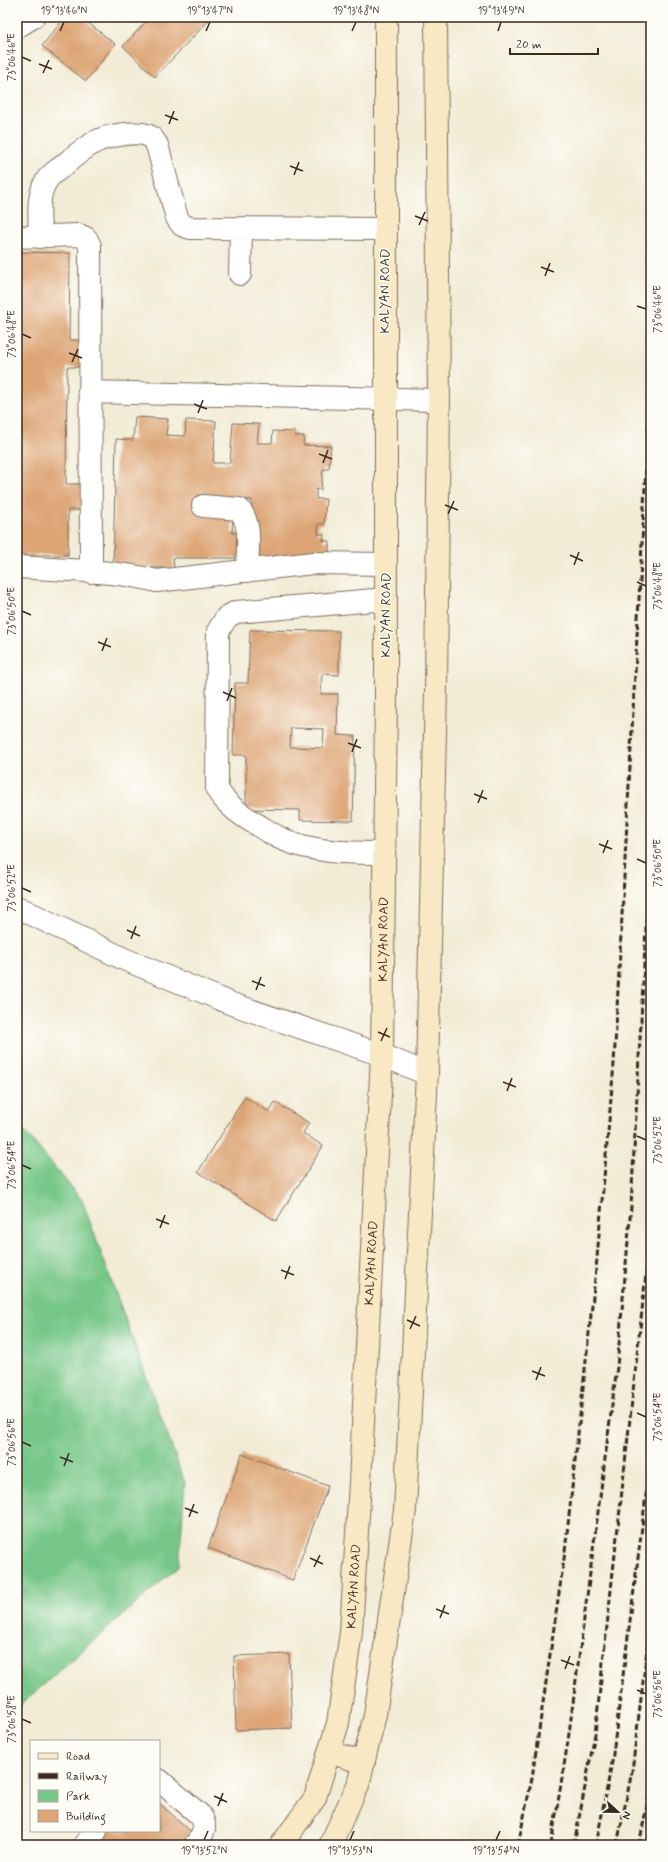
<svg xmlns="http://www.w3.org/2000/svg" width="668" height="1862" font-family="Mynerve,sans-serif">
<rect width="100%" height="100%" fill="#fdfcf7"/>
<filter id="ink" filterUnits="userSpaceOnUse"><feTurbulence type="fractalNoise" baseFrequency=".025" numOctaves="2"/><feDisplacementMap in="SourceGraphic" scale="8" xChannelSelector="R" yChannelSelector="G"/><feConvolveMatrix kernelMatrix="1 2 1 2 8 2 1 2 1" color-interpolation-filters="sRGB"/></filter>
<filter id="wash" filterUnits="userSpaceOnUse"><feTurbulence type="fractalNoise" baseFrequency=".012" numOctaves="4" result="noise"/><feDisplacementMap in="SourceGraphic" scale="16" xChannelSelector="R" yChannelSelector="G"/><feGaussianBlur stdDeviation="0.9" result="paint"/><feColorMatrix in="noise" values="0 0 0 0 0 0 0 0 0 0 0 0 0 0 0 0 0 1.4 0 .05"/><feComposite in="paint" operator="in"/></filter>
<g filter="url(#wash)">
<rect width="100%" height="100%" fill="#f2ecd6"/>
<path fill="#77c788" stroke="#597853" d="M17 1122 82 1200 185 1483 179 1566 17 1708Z"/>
<g id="blocks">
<path fill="#dda474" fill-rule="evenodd" d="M65 17H81L115 44 86 81 42 46Z
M151 17H212L155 77 123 46Z
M17 252 70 253 69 340H84V367H67L66 484H82V510H68V555H17Z
M135 417 168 419 166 435 185 436 186 420 216 421 213 463H230L233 423 259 424 257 443H272L273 431 295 432V436H304L303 445 331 446 329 469H323L321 490 316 489V499H326L324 524H318V534H324L323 541H329V559H253L252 500 198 497 197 515 233 517 232 533H243L242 558H173L174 568H113L116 439 133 440Z
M250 630 339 631V675L322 674 321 694H338L337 735 355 736 353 821 300 820V810L246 809V755H233L235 683H248ZM291 728 324 729 323 748 290 747Z
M245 1097 269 1112 275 1102 309 1123 303 1133 323 1146 276 1221 198 1172Z
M242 1454 328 1486 293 1580 208 1548Z
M289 1654 292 1728 236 1730 234 1656Z
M159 1803 193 1833 183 1845H94L106 1831H159Z"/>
</g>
</g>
<g filter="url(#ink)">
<use href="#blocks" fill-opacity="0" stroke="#7b6e5e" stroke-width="1"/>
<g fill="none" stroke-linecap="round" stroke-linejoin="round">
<g stroke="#7b6e5e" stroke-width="24">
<path id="street" d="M17 27 33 17
M17 237 79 235 86 238 90 246 91 572
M40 237C40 219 36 195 47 180 50 174 58 170 63 166 73 157 83 149 95 142 106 136 140 129 151 137 153 139 155 142 157 145L177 218 182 225 190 228 386 229
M240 274 241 229
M89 392 439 400
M203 506 239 509C253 525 247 551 247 571
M17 567C63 570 112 570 157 581L313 563 385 564
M384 853C350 853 314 853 282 839 273 835 266 830 258 825 242 816 226 805 217 789L218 631 227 617 236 612 386 599
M17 907 124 959 232 1004 382 1055 427 1074
M159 1780 200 1815C208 1826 203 1835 195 1845
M84 1845 96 1831"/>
</g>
<g stroke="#7b6e5e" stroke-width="24">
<g id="secondary">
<path d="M329 1752 364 1763"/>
<path id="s1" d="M281 1845 315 1798 338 1723 351 1632 360 1482 382 1055 386 702V17"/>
<path d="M330 1845 358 1785 375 1715 405 1510 427 1074 436 690 439 400 436 17"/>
</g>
</g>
<use href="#street" stroke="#fff" stroke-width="22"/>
<use href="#secondary" stroke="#f8e8c3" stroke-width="22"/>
<path stroke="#3b2a1e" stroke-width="3" stroke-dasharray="6 3" stroke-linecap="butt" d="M518 1845 532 1778 565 1552 596 1269 614 1064 651 376
M551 1845 568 1741 617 1367 631 1207 651 834
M574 1845 595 1734 651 1229
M596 1845 612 1762 651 1456
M617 1845 632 1771 651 1618
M639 1845 651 1785"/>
</g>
</g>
<path fill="none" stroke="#3b2a1e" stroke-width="1.5" d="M60 31 64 22M206 31 210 22M352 31 356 22M498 31 501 22M22 57 31 61M39 64 52 69M43 73 49 60M165 115 178 120M169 124 174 111M290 166 303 171M294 175 299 162M415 216 428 221M419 225 425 212M541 267 554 272M545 276 550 263M637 306 646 309M22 334 31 338M69 353 82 358M72 362 78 349M194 404 207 409M198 413 203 400M319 454 332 459M323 463 328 450M445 505 458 510M448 514 454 501M570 555 583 561M574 565 579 552M637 582 646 586M22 611 31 615M98 642 111 647M102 651 107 638M223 692 236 698M227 701 232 688M348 743 361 748M352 752 357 739M474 794 487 799M478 803 483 790M599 844 612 849M603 853 608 840M637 859 646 863M22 888 31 892M127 930 140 936M131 939 136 926M252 981 265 986M256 990 261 977M378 1032 390 1037M381 1041 387 1028M503 1082 516 1087M507 1091 512 1078M637 1136 646 1140M22 1165 31 1169M156 1219 169 1224M160 1228 165 1215M281 1270 294 1275M285 1279 290 1266M407 1320 420 1326M410 1329 416 1316M532 1371 545 1376M536 1380 541 1367M637 1413 646 1417M22 1442 31 1446M60 1457 73 1462M64 1466 69 1453M185 1508 198 1513M189 1517 194 1504M310 1558 323 1564M314 1567 320 1555M436 1609 449 1614M440 1618 445 1605M561 1660 574 1665M565 1669 570 1656M637 1690 646 1694M22 1719 31 1723M214 1796 227 1802M218 1806 223 1793M204 1840 208 1831M350 1840 354 1831M496 1840 500 1831"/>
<g text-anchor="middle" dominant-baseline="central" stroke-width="3" stroke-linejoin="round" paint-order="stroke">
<g font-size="13" fill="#3b2a1e" stroke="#fdfcf7">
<text transform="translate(385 291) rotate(-90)">KALYAN ROAD</text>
<text transform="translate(386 615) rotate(-90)">KALYAN ROAD</text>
<text stroke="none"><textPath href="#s1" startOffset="922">KALYAN ROAD</textPath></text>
<text stroke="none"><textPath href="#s1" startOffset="598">KALYAN ROAD</textPath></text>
<text stroke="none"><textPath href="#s1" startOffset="274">KALYAN ROAD</textPath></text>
</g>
</g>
<rect width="668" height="1862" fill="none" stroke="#fdfcf7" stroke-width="44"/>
<rect x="30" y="1740" width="130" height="92" fill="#fdfcf7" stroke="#afa8a0"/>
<rect x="38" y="1753" width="20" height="6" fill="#f8e8c3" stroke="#afa8a0"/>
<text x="66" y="1760" font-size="12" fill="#3b2a1e">Road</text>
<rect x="38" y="1773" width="20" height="6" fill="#3b2a1e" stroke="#afa8a0"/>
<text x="66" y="1780" font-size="12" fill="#3b2a1e">Railway</text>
<rect x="38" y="1790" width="20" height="12" fill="#77c788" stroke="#afa8a0"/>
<text x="66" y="1800" font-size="12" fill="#3b2a1e">Park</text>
<rect x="38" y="1810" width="20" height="12" fill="#dda474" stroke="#afa8a0"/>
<text x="66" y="1820" font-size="12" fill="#3b2a1e">Building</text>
<g transform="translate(618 1812) rotate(112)" stroke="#fdfcf7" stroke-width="3" paint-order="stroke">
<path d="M0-3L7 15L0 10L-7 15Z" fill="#3b2a1e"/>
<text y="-6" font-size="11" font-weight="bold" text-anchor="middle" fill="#3b2a1e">N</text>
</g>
<path d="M510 48v6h88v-6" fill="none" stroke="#3b2a1e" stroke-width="2"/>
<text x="516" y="48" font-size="12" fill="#3b2a1e" stroke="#fdfcf7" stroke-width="3" paint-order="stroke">20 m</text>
<rect x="22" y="22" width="624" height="1818" fill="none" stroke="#3b2a1e" stroke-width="1.5"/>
<g font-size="10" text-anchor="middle" fill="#3b2a1e">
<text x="64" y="14">19°13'46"N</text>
<text x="210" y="14">19°13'47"N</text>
<text x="356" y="14">19°13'48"N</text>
<text x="501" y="14">19°13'49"N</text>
<text transform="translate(11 57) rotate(-90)" y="4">73°06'46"E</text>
<text transform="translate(657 309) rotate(-90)" y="4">73°06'46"E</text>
<text transform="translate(11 334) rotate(-90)" y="4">73°06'48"E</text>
<text transform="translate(657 586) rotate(-90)" y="4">73°06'48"E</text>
<text transform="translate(11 611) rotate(-90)" y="4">73°06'50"E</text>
<text transform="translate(657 863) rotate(-90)" y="4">73°06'50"E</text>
<text transform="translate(11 888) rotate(-90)" y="4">73°06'52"E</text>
<text transform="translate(657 1140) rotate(-90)" y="4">73°06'52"E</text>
<text transform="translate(11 1165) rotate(-90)" y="4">73°06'54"E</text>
<text transform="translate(657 1417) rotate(-90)" y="4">73°06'54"E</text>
<text transform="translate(11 1442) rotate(-90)" y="4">73°06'56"E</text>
<text transform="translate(657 1694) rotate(-90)" y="4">73°06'56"E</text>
<text transform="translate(11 1719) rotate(-90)" y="4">73°06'58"E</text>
<text x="204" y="1854">19°13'52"N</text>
<text x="350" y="1854">19°13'53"N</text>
<text x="496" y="1854">19°13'54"N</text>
</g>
</svg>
